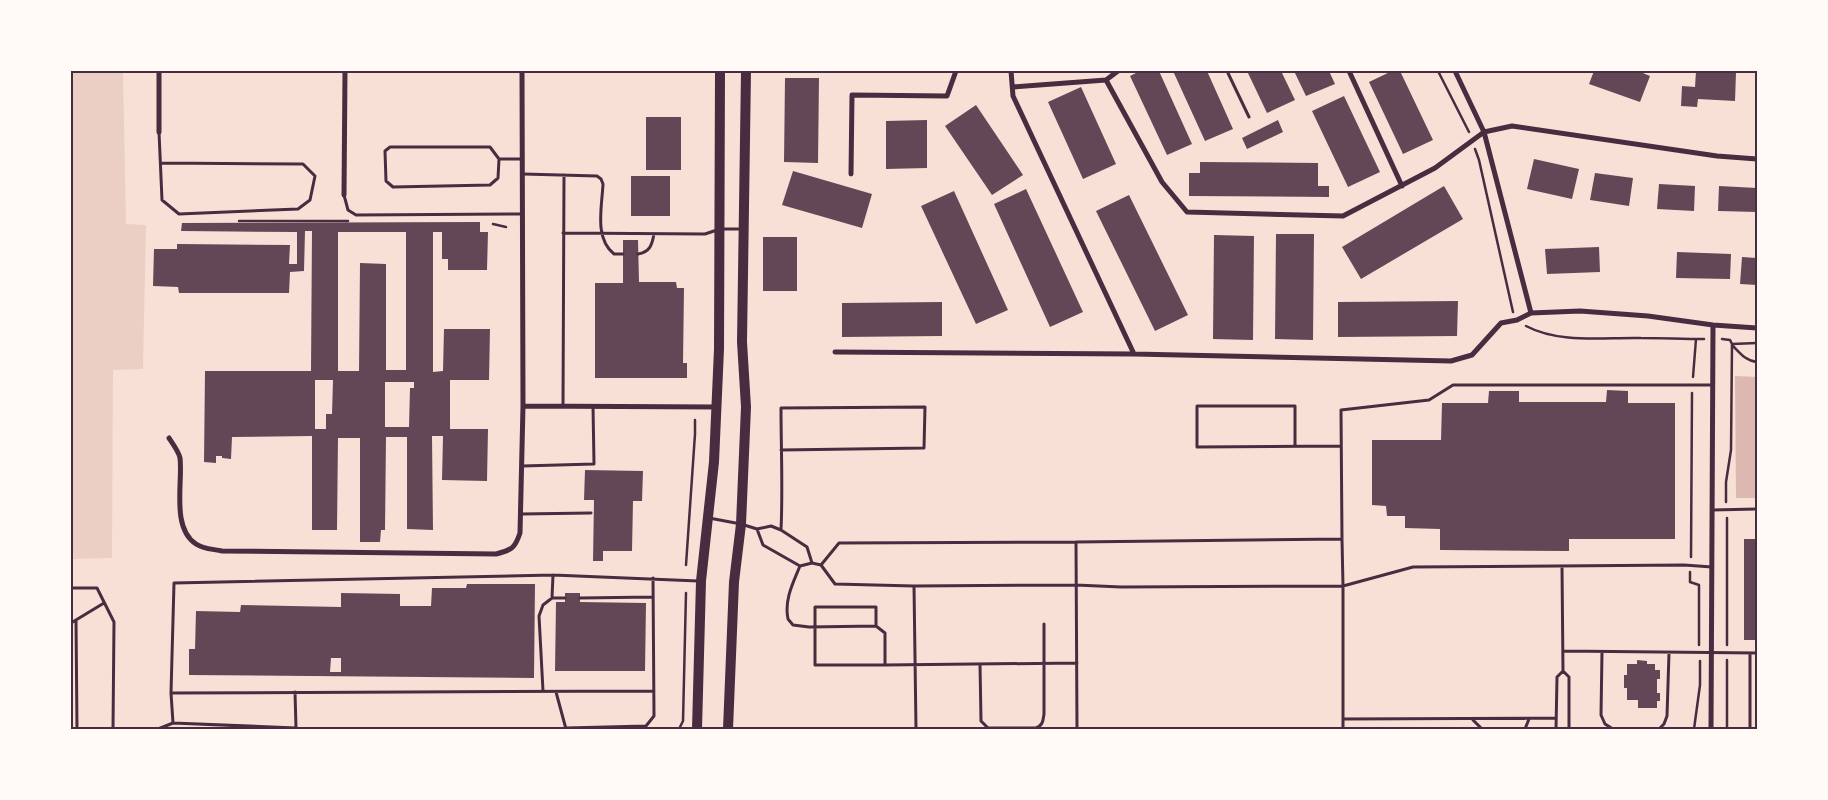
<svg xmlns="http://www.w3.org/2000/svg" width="1828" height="800" font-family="Merriweather,serif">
<rect width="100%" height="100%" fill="#f7e1d7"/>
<path fill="#ebcfc5" d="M71 71H123L126 224 146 225 143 369 113 370 112 558 71 559Z"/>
<path fill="#dcb8b0" d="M1735 376 1757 377V498H1736Z"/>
<path fill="#644757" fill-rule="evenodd" d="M1140 71H1159L1192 144 1167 155 1130 76Z
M1173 71H1207L1233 129 1205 141Z
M1247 71H1281L1295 100 1267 113Z
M1294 71H1329L1335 84 1306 96Z
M1392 71H1400L1433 140 1403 154 1369 82Z
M1594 71H1638L1650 76 1640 102 1589 84Z
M1696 71 1736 73 1735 101 1698 99 1697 107 1681 106 1682 86 1695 87Z
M785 78H819L818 163 784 162Z
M1081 87 1116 164 1083 179 1048 102Z
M1344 96 1380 172 1348 187 1312 111Z
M976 105 1023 175 992 195 945 126Z
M646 117H681V170H646Z
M927 120V168L886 169V121Z
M1278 120 1283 132 1247 149 1242 138Z
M1534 159 1579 169 1572 199 1527 189Z
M1200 162 1318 163V186H1329V197L1189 196V173H1200Z
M793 171 872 194 862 228 782 205Z
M1595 173 1633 178 1629 206 1590 200Z
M631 176H670V216H631Z
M1659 184 1695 186 1694 211 1657 209Z
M1444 186 1463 219 1361 279 1342 247Z
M1719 186 1757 188V212L1718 211Z
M1026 189 1083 312 1050 327 994 204Z
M954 191 1008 310 976 324 921 206Z
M1129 195 1188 315 1155 331 1096 211Z
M480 222V232H488L487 270H448V259H442V232H433V372L443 371 444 329H490L489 380H450V429H488L487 481 442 480 443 436H432L433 530 407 529V437H386L385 530H381L380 542H360V438H338L337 530H312V436L232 437 231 459 222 458V456H216V463L204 462 205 371H311L312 231H305L304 271 290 272 289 293H179L178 287 153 286 154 249H177V244L290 245 289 264H297V232L181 231 182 223ZM338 232H406V370H386V264L360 263 359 371H338ZM315 380H333L332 414H326V429H315ZM385 382H414V388H410L409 427H385Z
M1276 234H1314L1313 340 1275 339Z
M1214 235 1254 236 1253 340 1213 339Z
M763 237H797V291H763Z
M623 240H638L639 282H676L677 288H684L683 363H687V378H595V283H623Z
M1599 247 1600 272 1547 274 1545 249Z
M1677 252 1731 254 1730 279 1676 278Z
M1742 257 1757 258V285L1740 284Z
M1458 301 1457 336 1338 337V302Z
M942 302V336L842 337V303Z
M1607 390 1628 391V403H1675V539H1569V551L1440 550V529L1405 528V516H1387L1386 506 1372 505V440H1441L1442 403H1488L1489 391H1519V402H1606Z
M585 470 643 471 642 501H633L632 551H603V561H593L594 500H584Z
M1744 539H1757V640H1744Z
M467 584H535L534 678 189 675V649H195L196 611 240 612 241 605 341 607V593L400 594V606H431L432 588H466ZM331 658H341V672H330Z
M565 593H580V602L646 603 645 671H555L556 602H565Z
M1637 660 1647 661V664H1655V670H1660V679H1657V693H1660V701H1657V708H1638V700H1627V688H1624V675H1627V664H1637Z"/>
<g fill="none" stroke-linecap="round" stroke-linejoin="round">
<path stroke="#4a2c40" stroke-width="2.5" d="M1438 71 1469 132
M1475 149 1479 160 1513 312
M239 221H348
M493 224 506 227
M1526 326C1560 344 1604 337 1641 338 1662 338 1683 339 1704 339
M1722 339 1730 340 1732 344 1731 450 1726 482V502
M1732 344 1757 343
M1733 346C1740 353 1746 361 1757 362
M1693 377 1696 339
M1727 518V645
M1691 557 1692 393
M686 565 695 434V420
M1690 572V582L1699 585V645
M1727 660V729
M679 729 683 721 686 593
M1694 729 1700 685V661"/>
<path stroke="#4a2c40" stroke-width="3" d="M1227 71 1249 117
M159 132 162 200 179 214 298 209 310 200 315 176 303 164 161 163
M499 159 498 178 490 185 393 187 386 181 385 151 390 147H490L499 159H522
M523 174 597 176 601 179 603 184C602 207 594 238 614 254H623
M344 195 348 210 356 215 523 214
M563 233 705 234 720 229H741
M638 254C650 252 652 245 654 234
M563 406 564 175
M1295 446V406H1197V447L1341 446
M781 450 924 448 925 407 781 408C781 449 783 489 781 530
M522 466 594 464 593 406
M1712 510 1757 509
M521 514 591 513
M709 518 741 524 757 529 771 526 781 530 807 547 812 563
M757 529 763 545 800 566 812 563 821 565
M1342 539 1341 410 1429 400 1453 385H1713
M1076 542 1342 539 1343 586 1121 587 1076 585 914 586 835 584 821 565 839 543 1076 542 1077 729
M800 566C793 583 784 600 788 619L793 625 809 627 876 626 885 633V665L1077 663
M914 586 916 729
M71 588H97L114 622 113 729
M552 598H565
M580 598 653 597
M76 620 77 729
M71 623 104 603
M876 626V607H815V665H885
M1563 651 1757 653
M1602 652 1601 715 1605 724 1613 729
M1750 653V729
M980 664 981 721 988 728H1036C1043 725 1043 721 1044 714V624
M1563 671 1569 677V729
M543 691 539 616 543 605 552 598 553 575
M295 692 296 728
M556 692 566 729
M172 693 654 691
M1343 719 1556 718
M1473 720 1482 729
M173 723 171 693 174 583 553 575 698 581
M566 728 646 726 654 716 653 578
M158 729 173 723 296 728
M1343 729V586L1413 567 1684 565 1712 567
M1525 729 1529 719
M1556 729 1557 677 1563 671 1562 566
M1659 729 1664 724 1667 716 1669 653"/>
<path stroke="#4a2c40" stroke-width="5" d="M159 71V132
M1011 71 1013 96 1134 354
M1349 71 1402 186
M1455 71 1484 132 1531 313
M1106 80 1162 182 1187 212 1343 216 1435 168 1484 132 1512 126 1717 156 1757 159
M1013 87 1106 80 1118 71
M851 174 852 95 947 96 956 71
M344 195 345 71
M835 352 1134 354 1451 361 1472 355 1501 323 1517 320 1531 313 1580 311 1648 316 1713 325 1757 328
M523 406 716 407
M169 438C173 444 179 452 180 458 183 482 171 528 196 544 203 549 213 549 222 551L496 554C512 550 515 548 520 533L523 406 522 71
M1711 729 1713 325"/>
<path stroke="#4a2c40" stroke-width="10" d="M697 729 701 581 714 462 719 349 720 71
M728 729 734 582 741 524 746 407 742 342 746 71"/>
</g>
<rect width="1828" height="800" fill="none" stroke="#fffaf5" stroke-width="145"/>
<rect x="72" y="72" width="1684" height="656" fill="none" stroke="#4a2c40" stroke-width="2"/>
</svg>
